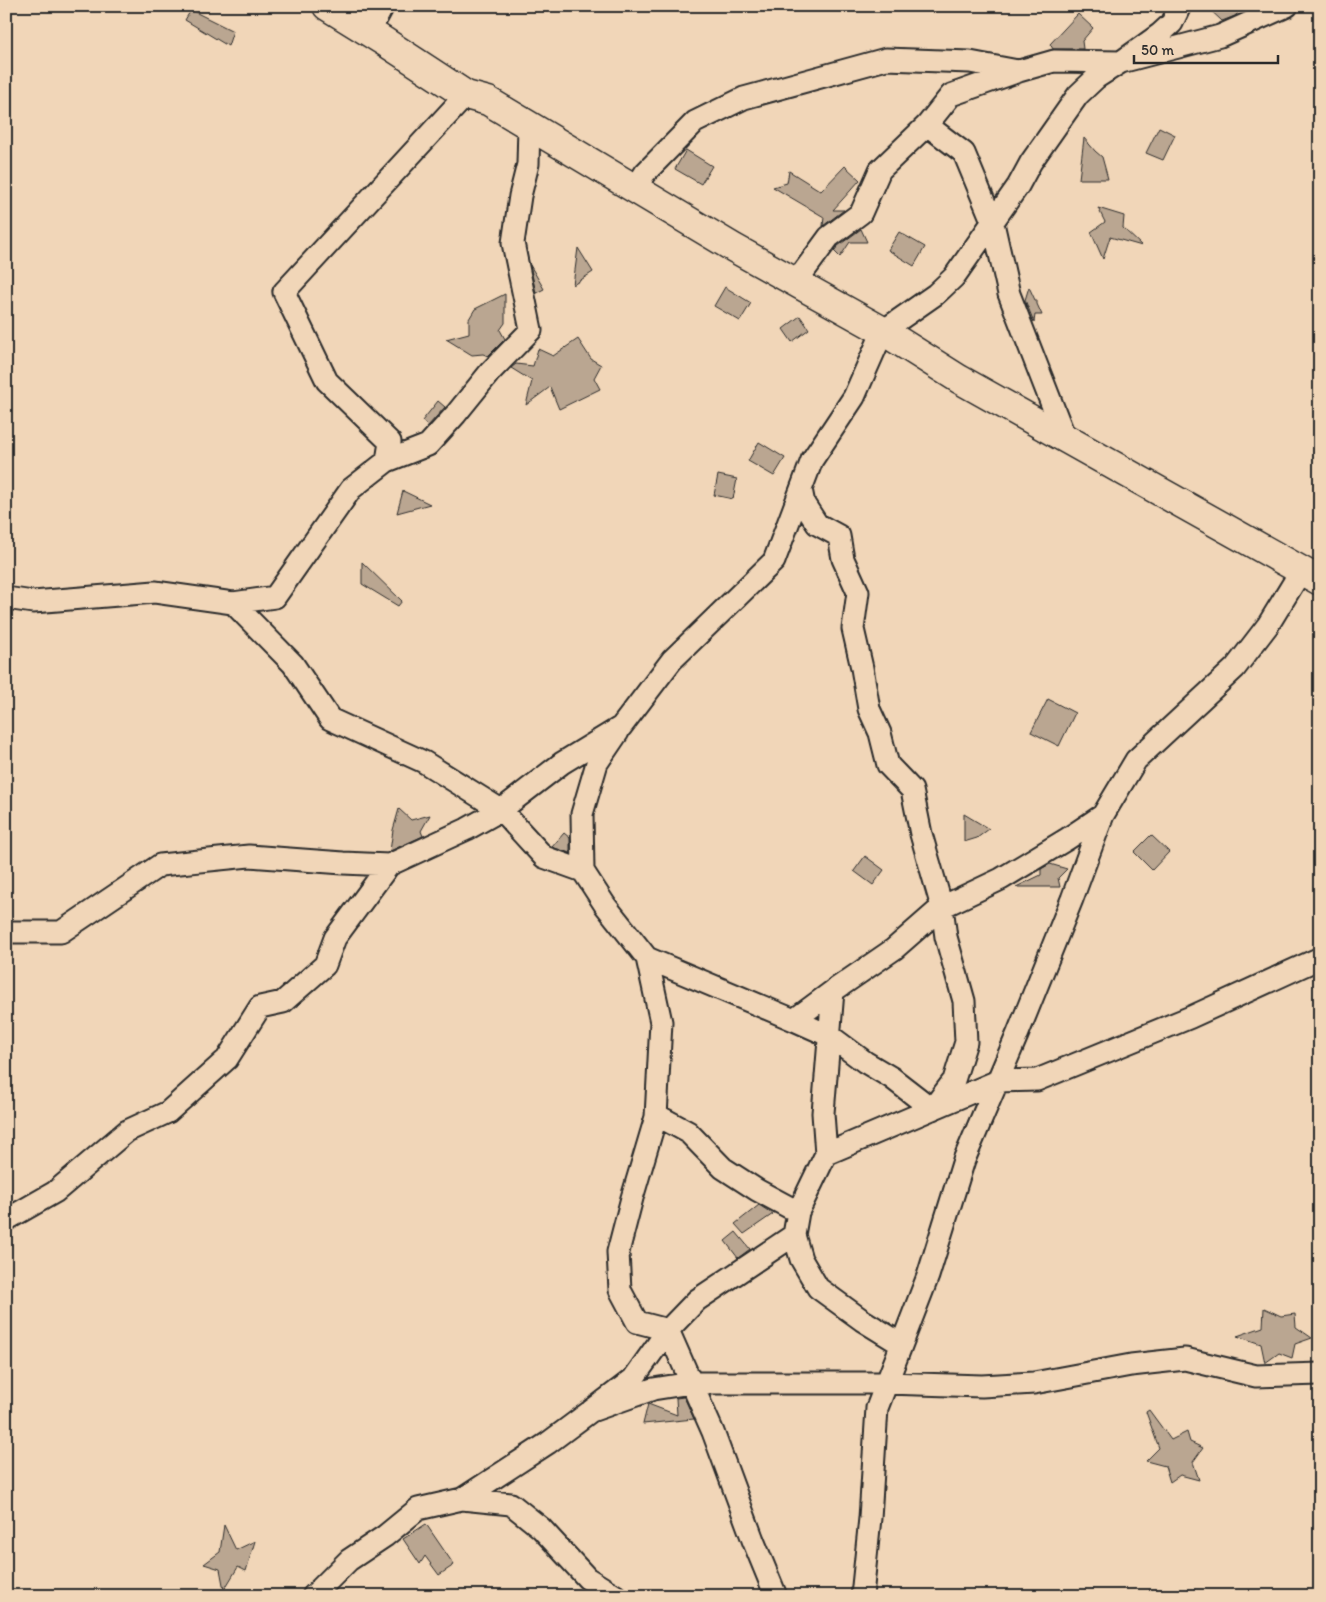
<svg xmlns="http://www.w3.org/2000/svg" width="1326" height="1602" font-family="Itim,sans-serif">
<rect width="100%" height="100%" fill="#f1d6b8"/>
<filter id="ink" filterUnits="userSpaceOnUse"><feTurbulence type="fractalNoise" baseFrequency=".02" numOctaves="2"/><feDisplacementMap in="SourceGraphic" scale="10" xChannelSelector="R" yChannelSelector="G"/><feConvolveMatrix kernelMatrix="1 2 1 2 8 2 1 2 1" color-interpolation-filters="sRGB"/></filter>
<g filter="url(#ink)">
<path fill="#baa691" stroke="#2b2b2b" d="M1206 6H1244L1235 16 1222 21Z
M191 10 233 31 228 46 185 20Z
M1078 14 1093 28 1082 41 1083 49H1053L1050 44Z
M1159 127 1175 135 1163 160 1146 153Z
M1084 138 1095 151 1102 157 1108 179H1079Z
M686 150 712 166 701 184 675 169Z
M845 166 860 180 833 210H844L823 226 824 217 773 187 787 183 789 171 821 191Z
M1098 208 1124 216 1123 228 1142 246 1110 237 1103 259 1091 232 1105 222Z
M861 229 867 242H850L840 257 834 251 838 246Z
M899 232 925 247 914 266 888 250Z
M578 248 593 272 573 285Z
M530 265 544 289 536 293Z
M725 287 751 303 740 321 714 306Z
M1029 287 1035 300H1037V304L1042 315H1035L1034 322 1025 300Z
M505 294V323L500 330 505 339 488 356 483 354 472 355 446 339 469 333V319L475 309Z
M800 316 809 329 792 342 783 329Z
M578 339 591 359 601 365 594 378 600 389 559 409 550 387 526 405 532 381 511 368 516 364 533 366 538 349 553 356Z
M438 401 445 407 428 426 422 421Z
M759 442 785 458 774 476 748 461Z
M718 475 737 479 733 499 714 495Z
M403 491 430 504 397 513Z
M362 562 402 601 398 606 362 584Z
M1048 699 1075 713 1059 746 1031 732Z
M399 809 411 820 430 815 421 831 423 836 390 851 393 830Z
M964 814 989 829 977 838 964 842Z
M564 833 570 838V853L552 847Z
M1151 835 1169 852 1152 870 1134 852Z
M865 856 884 870 873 885 854 871Z
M1050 864 1067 869 1058 878 1060 887H1016L1041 875V869Z
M759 1205 773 1214 744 1234 735 1224Z
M736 1232 750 1249 738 1258 725 1241Z
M1264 1308 1281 1316 1295 1314 1296 1327 1312 1338 1295 1344 1292 1358 1279 1353 1265 1363 1261 1344 1237 1336 1263 1327Z
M684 1397 694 1419 643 1424 648 1404 677 1415 676 1398Z
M1149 1410 1171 1440 1187 1432 1190 1442 1203 1448 1193 1462 1199 1480 1180 1475 1170 1482 1165 1466 1146 1461 1159 1448 1146 1412Z
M426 1524 454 1565 439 1575 425 1556 420 1564 403 1539Z
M224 1525 236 1550 255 1541 246 1571 238 1567 224 1590 220 1569 204 1564 220 1552Z"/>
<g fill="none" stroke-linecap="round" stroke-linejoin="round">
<g stroke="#2b2b2b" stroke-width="25">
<path id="street" d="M369 32 383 6
M927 125 964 153 993 223 1009 294 1065 438
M635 189 645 173 695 122 744 98 886 59 970 62 1018 71
M796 282 829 237 861 213 880 170 927 125 951 95 1019 71 1054 61 1121 62 1160 34 1172 23 1180 6
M387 461 428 445 456 414 490 372 531 330 513 243 520 196 528 164 529 126
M6 598 33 602 155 592 233 603 275 597 351 489 387 461 390 442 327 381 284 292 466 95
M233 603 293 664 330 719 424 762 501 810 562 763 621 727 672 660 774 561 812 460 854 397 883 331 936 294 954 277 1018 186 1031 162 1078 95 1096 78 1121 62 1220 36 1287 6
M583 871 582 814 597 763 618 732
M6 932H61L160 865 249 856 343 863 389 865
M647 958 661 1022 656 1117 632 1198 618 1252 620 1290 637 1322 668 1330 713 1432 753 1540 776 1596
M794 1020 830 1036 865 1062 892 1078 932 1109 954 1080 966 1042 964 1001 946 937 942 907 921 834 912 790 888 765 880 733 869 709 862 668 853 629 858 592 843 559 839 536 817 524 804 504 801 489
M656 1117 662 1118 688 1132 723 1168 757 1190 798 1212
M826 1154 998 1081 1037 1080 1191 1017 1320 958
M6 1220 55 1192 127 1131 168 1112 227 1059 260 1007 283 1002 325 965 335 938 389 865 467 829 501 810 544 857 583 871 605 905 647 958 794 1020 833 991
M901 1344 862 1320 818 1288 801 1259 794 1235 798 1212 826 1154 823 1113 833 991 894 949 942 907 1001 879 1067 839 1103 815
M591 1411 653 1389 691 1383H886L982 1386 1034 1383 1131 1365 1185 1359 1256 1376 1320 1374
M462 1499 511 1504 541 1528 587 1578 616 1596
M313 1596 349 1560 385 1536 418 1509 462 1499 548 1443 591 1411 633 1379 668 1330 697 1300 794 1235
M862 1596 870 1518 877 1408 928 1276 964 1160 1018 1033 1072 899 1103 815 1136 760 1235 668 1268 625 1301 571"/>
</g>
<g stroke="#2b2b2b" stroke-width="31">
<path id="secondary" d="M327 6 385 42 466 95 488 101 734 248 883 331 959 379 1320 581"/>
</g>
<use href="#street" stroke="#f1d6b8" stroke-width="21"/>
<use href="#secondary" stroke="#f1d6b8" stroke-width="28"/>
</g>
</g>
<rect width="1326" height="1602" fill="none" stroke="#f1d6b8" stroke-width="25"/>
<rect x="12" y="12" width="1301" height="1577" fill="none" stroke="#2b2b2b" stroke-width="2" filter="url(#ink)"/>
<path d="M1134 55v8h144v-8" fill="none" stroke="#2b2b2b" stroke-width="2.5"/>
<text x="1141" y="55" font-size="15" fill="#2b2b2b" stroke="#f1d6b8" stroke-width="4" paint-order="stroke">50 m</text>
</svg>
